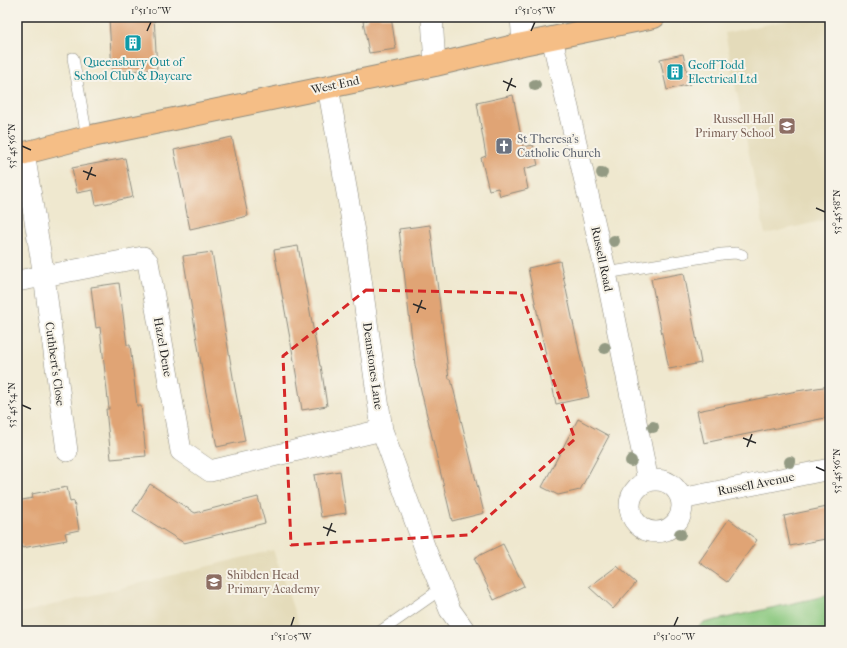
<svg xmlns="http://www.w3.org/2000/svg" width="847" height="648" font-family="'IM FELL French Canon',serif">
<rect width="100%" height="100%" fill="#f7f3e8"/>
<filter id="ink" filterUnits="userSpaceOnUse"><feTurbulence type="fractalNoise" baseFrequency=".025" numOctaves="2"/><feDisplacementMap in="SourceGraphic" scale="8" xChannelSelector="R" yChannelSelector="G"/><feConvolveMatrix kernelMatrix="1 2 1 2 8 2 1 2 1" color-interpolation-filters="sRGB"/></filter>
<filter id="wash" filterUnits="userSpaceOnUse"><feTurbulence type="fractalNoise" baseFrequency=".012" numOctaves="4" result="noise"/><feDisplacementMap in="SourceGraphic" scale="16" xChannelSelector="R" yChannelSelector="G"/><feGaussianBlur stdDeviation="0.9" result="paint"/><feColorMatrix in="noise" values="0 0 0 0 0 0 0 0 0 0 0 0 0 0 0 0 0 1.4 0 .05"/><feComposite in="paint" operator="in"/></filter>
<g filter="url(#wash)">
<rect width="100%" height="100%" fill="#efe8cf"/>
<path fill="#e4dbba" d="M803 17H830V219L765 234 725 33Z
M273 550 301 631H17V614Z"/>
<path fill="#88c77d" stroke="#5a7954" d="M830 595V631H694L703 623Z"/>
<g id="blocks">
<path fill="#e0a475" d="M109 17H154L157 69 112 72Z
M367 17H391L396 49 369 53 363 21 367 20Z
M683 54 690 84 667 90 660 59Z
M513 95 523 147 533 145 538 165 524 169 528 189 500 196 498 188 489 190 481 158 486 156 477 103Z
M232 137 248 216 190 229 174 150Z
M125 158 133 197 96 205 93 190 77 193 72 168Z
M430 225 449 379H451L484 513 452 521 415 365 399 229Z
M298 246 320 366H321L327 406 302 410 293 355 274 250Z
M212 252 234 383 245 441 217 447 205 388 183 256Z
M560 261 589 397 556 404 528 268Z
M684 273 701 363 669 369 651 279Z
M119 283 127 345H130L137 406H141L146 456 111 459 106 409H109L100 327 96 328 91 287Z
M830 386V417L704 443 697 411 797 391Z
M578 419 609 436 580 490 558 495 542 487Z
M340 471 346 513 321 517 314 475Z
M150 484 195 513 258 497 265 523 184 543 133 511Z
M67 487 70 502 74 501 79 530 65 533 67 540 22 548 21 544 17 545V501L33 498 32 494Z
M827 507 830 523V538L790 546 784 516Z
M729 519 757 540 727 582 699 562Z
M503 544 524 586 494 600 474 558Z
M617 566 636 583 613 609 589 587Z"/>
</g>
</g>
<g filter="url(#ink)">
<use href="#blocks" fill-opacity="0" stroke="#8d8a7d" stroke-width="1"/>
<g fill="none" stroke-linecap="round" stroke-linejoin="round">
<g stroke="#8d8a7d" stroke-width="12">
<path id="lane" d="M73 58 87 137
M606 273 722 254 736 253 742 255
M381 631 441 589"/>
</g>
<g stroke="#8d8a7d" stroke-width="22">
<path id="street" d="M432 17 435 65
M521 17 523 44
M552 38 606 273 648 481
M328 87 356 243 382 430 426 551 450 610 465 631
M24 153 44 276 143 257 148 262 181 451 210 471 382 430
M17 281 44 276 67 451
M630 506a26 26 0 1 1 52 0a26 26 0 1 1-52 0Z
M681 499 830 469"/>
</g>
<g stroke="#8d8a7d" stroke-width="24">
<path id="primary" d="M17 155 87 137 435 65 523 44 654 17"/>
</g>
<use href="#lane" stroke="#fff" stroke-width="11"/>
<use href="#street" stroke="#fff" stroke-width="21"/>
<use href="#primary" stroke="#f5be86" stroke-width="22"/>
</g>
<g fill="#939a83">
<circle cx="535" cy="85" r="6"/>
<circle cx="602" cy="173" r="6"/>
<circle cx="614" cy="241" r="6"/>
<circle cx="605" cy="348" r="6"/>
<circle cx="653" cy="427" r="6"/>
<circle cx="631" cy="461" r="6"/>
<circle cx="790" cy="462" r="6"/>
<circle cx="680" cy="534" r="6"/>
</g>
</g>
<path fill="none" stroke="#d62828" stroke-width="3" stroke-dasharray="8 5" stroke-linejoin="round" d="M366 290 521 293 575 439 468 535 291 545 283 356Z"/>
<path fill="none" stroke="#2b2b2b" stroke-width="1.5" d="M147 31 151 22M531 31 535 22M503 81 516 87M507 91 512 78M22 146 31 150M83 171 96 176M87 180 92 167M816 208 825 212M413 304 426 309M417 313 422 300M22 405 31 409M743 438 756 443M747 447 752 434M816 467 825 471M323 527 336 532M327 536 332 523M291 626 294 617M674 626 678 617"/>
<defs>
<g id="building-square" transform="scale(0.9)"><rect x="-9" y="-9" width="18" height="18" rx="4" fill="#0f9aa8" stroke="#f7f3e8"/><path d="M-4-6H4V6H1V3H-1V6H-4ZM-2.5-4.3h1.7v1.8h-1.7ZM.8-4.3h1.7v1.8H.8ZM-2.5-1h1.7V.8h-1.7ZM.8-1h1.7V.8H.8Z" fill="#fff"/></g>
<g id="school-square" transform="scale(0.9)"><rect x="-9" y="-9" width="18" height="18" rx="4" fill="#8d6e63" stroke="#f7f3e8"/><path d="M0-5L7-2L0 1L-7-2ZM-4 1L0 2.5L4 1V4Q0 6-4 4Z" fill="#fff"/></g>
<g id="church-square" transform="scale(0.9)"><rect x="-9" y="-9" width="18" height="18" rx="4" fill="#6b7280" stroke="#f7f3e8"/><path d="M-1.2-6h2.4v3.5h3.3v2.4h-3.3V6h-2.4V-.1h-3.3v-2.4h3.3Z" fill="#fff"/></g>
</defs>
<g fill-rule="evenodd">
<use href="#building-square" x="133" y="43"/>
<use href="#building-square" x="675" y="72"/>
<use href="#school-square" x="787" y="126"/>
<use href="#church-square" x="504" y="146"/>
<use href="#school-square" x="214" y="582"/>
</g>
<g text-anchor="middle" dominant-baseline="central" stroke-width="4" stroke-linejoin="round" paint-order="stroke">
<g font-size="12" fill="#0d838f" stroke="#f7f3e8">
<text x="133" y="62">Queensbury Out of<tspan x="133" dy="14">School Club &amp; Daycare</tspan></text>
<text x="688" y="65" text-anchor="start">Geoff Todd<tspan x="688" dy="14">Electrical Ltd</tspan></text>
</g>
<g font-size="12" fill="#2b2b2b" stroke="#f7f3e8">
<text transform="translate(335 85) rotate(-12)">West End</text>
<text transform="translate(602 259) rotate(78)">Russell Road</text>
<text transform="translate(163 347) rotate(80)">Hazel Dene</text>
<text transform="translate(55 364) rotate(82)">Cuthbert's Close</text>
<text transform="translate(373 366) rotate(82)">Deanstones Lane</text>
<text transform="translate(756 484) rotate(-11)">Russell Avenue</text>
</g>
<g font-size="12" fill="#785e54" stroke="#f7f3e8" text-anchor="end">
<text x="774" y="119">Russell Hall<tspan x="774" dy="14">Primary School</tspan></text>
<text x="227" y="575" text-anchor="start">Shibden Head<tspan x="227" dy="14">Primary Academy</tspan></text>
</g>
<g font-size="12" fill="#5b616d" stroke="#f7f3e8" text-anchor="start">
<text x="517" y="139">St Theresa's<tspan x="517" dy="14">Catholic Church</tspan></text>
</g>
</g>
<rect width="847" height="648" fill="none" stroke="#f7f3e8" stroke-width="44"/>
<rect x="22" y="22" width="803" height="604" fill="none" stroke="#2b2b2b" stroke-width="1.5"/>
<g font-size="10" text-anchor="middle" fill="#2b2b2b">
<text x="151" y="14">1°51'10"W</text>
<text x="535" y="14">1°51'05"W</text>
<text transform="translate(11 146) rotate(-90)" y="4">53°45'56"N</text>
<text transform="translate(836 212) rotate(-90)" y="4">53°45'58"N</text>
<text transform="translate(11 405) rotate(-90)" y="4">53°45'54"N</text>
<text transform="translate(836 471) rotate(-90)" y="4">53°45'56"N</text>
<text x="291" y="640">1°51'05"W</text>
<text x="674" y="640">1°51'00"W</text>
</g>
</svg>
